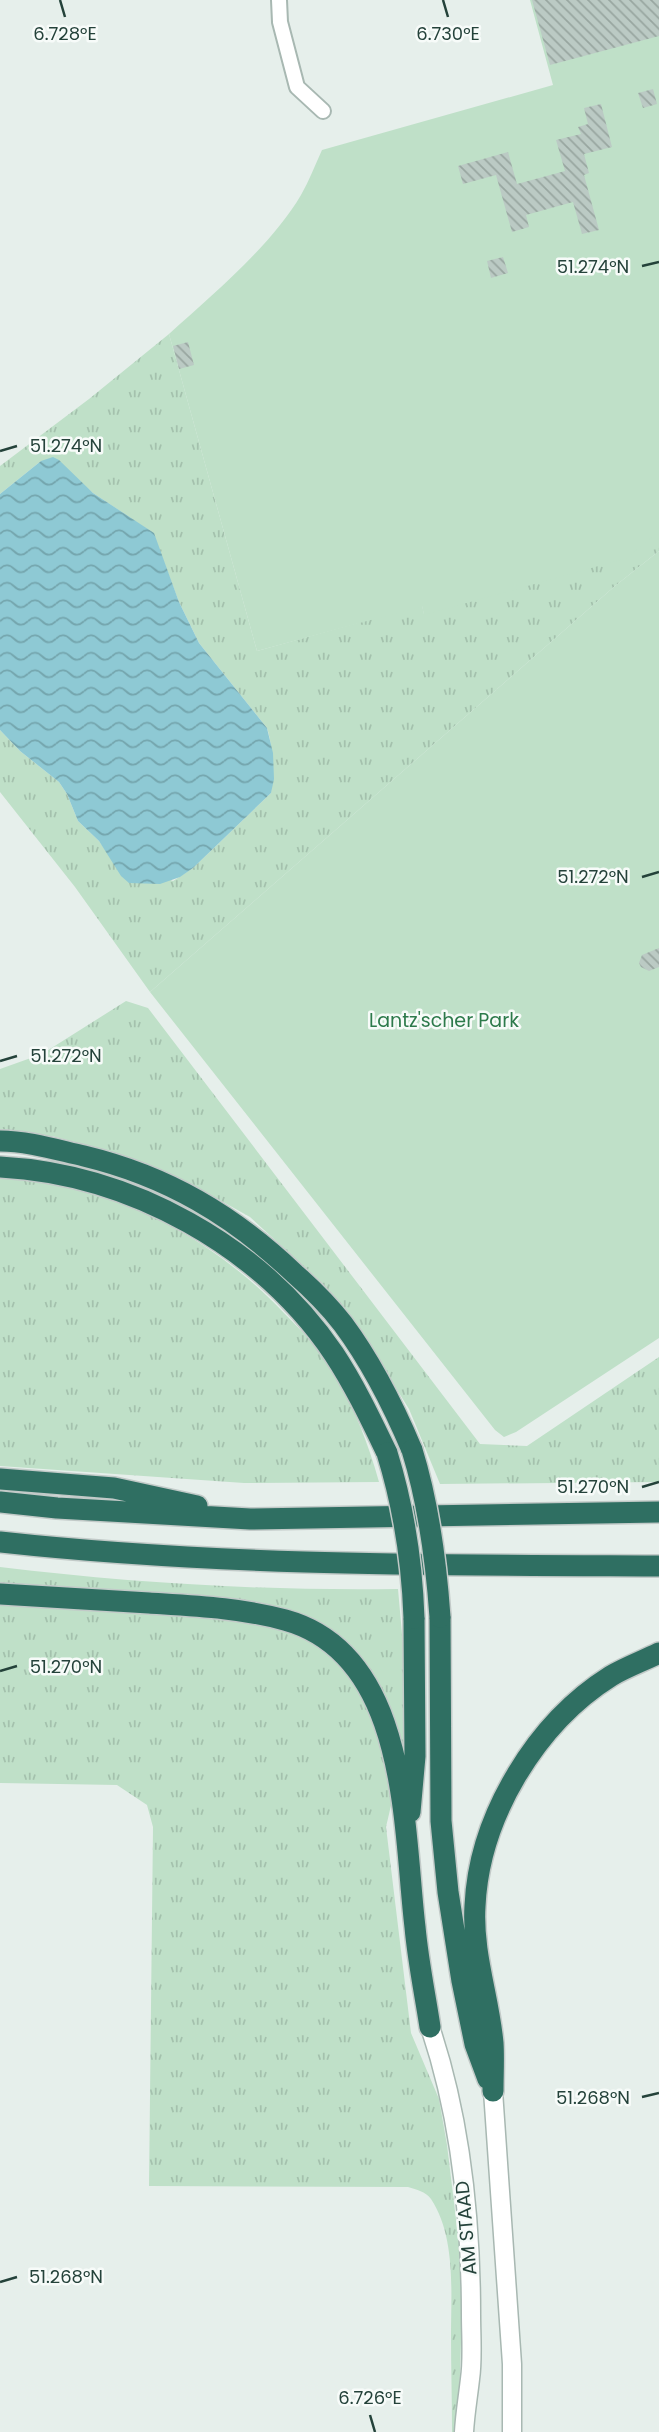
<svg xmlns="http://www.w3.org/2000/svg" width="659" height="2432" font-family="Poppins,sans-serif">
<defs>
<pattern id="grass-tufts" width="24" height="20" patternUnits="userSpaceOnUse" patternTransform="scale(1.75)"><rect width="24" height="20" fill="#bfe0c8"/><path d="M3 7l-1-3M5 7V3M7 7l1-3M15 17l-1-3M17 17v-4M19 17l1-3" fill="none" stroke="#a4c1ad"/></pattern>
<pattern id="water-waves" width="16" height="10" patternUnits="userSpaceOnUse" patternTransform="scale(1.75)"><rect width="16" height="10" fill="#8ec9d4"/><path d="M0 5q4-4 8 0t8 0" fill="none" stroke="#74a5ad"/></pattern>
<pattern id="building-back-hatch" width="6" height="6" patternUnits="userSpaceOnUse" patternTransform="scale(1.75)"><rect width="6" height="6" fill="#bbcac4"/><path d="M-1 5l2 2M0 0l6 6M5-1l2 2" fill="none" stroke="#98a6a0"/></pattern>
</defs>
<rect width="100%" height="100%" fill="#e6efeb"/>
<path fill="url(#grass-tufts)" d="M169 334 257 651 422 605 424 614 659 455V551L615 586 150 992 75 887 0 792V730L20 751 59 782 67 794 78 821 99 841 109 855 173 881 193 868 271 793C272 770 274 750 267 728L199 643 179 602 153 533 93 493 78 480 41 461 0 494V466L89 399Z
M126 1001 148 1008 480 1444 527 1446 659 1357V1482L440 1484 409 1409 367 1342 322 1283 250 1217 189 1183 123 1155 52 1136H0V1069L42 1054Z
M0 1178C28 1181 57 1184 84 1191 160 1212 230 1256 283 1312 300 1329 319 1348 331 1369 353 1404 368 1442 379 1482L244 1483 0 1466Z
M0 1567C132 1583 265 1591 398 1589L403 1645 406 1741 386 1827 411 2033 439 2099 447 2145 459 2244 462 2313 458 2432H452C452 2400 451 2368 451 2336 451 2292 456 2237 431 2199 425 2191 417 2190 408 2187L149 2186 153 1827 147 1805 117 1785 0 1783Z"/>
<path fill="#bfe0c8" d="M530 0H659V531L627 558 424 615 422 606 257 651 169 334C213 294 271 246 301 195 309 181 315 165 322 150L553 85Z
M659 551V1338L516 1432 504 1437 495 1430 150 992 615 586Z"/>
<path fill="url(#water-waves)" d="M53 457 59 460 93 493 154 533 179 602 199 643 267 728 273 753 274 779 271 793 193 868 180 877 160 884 129 883 121 876 99 841 78 821 67 794 59 782 20 751 0 730V494L41 461Z"/>
<path fill="url(#building-back-hatch)" d="M532 0H659V36L550 65Z
M653 89 657 104 643 108 638 93Z
M601 104 612 147 584 154 589 173 584 175 599 230 582 234 573 202 526 215 529 227 512 232 496 175 463 184 458 166 508 152 517 184 565 171 556 140 581 134 578 127 588 124 584 108Z
M503 257 508 273 491 278 487 261Z
M188 342 194 365 179 369 173 346Z
M659 948V967L649 971 641 967 639 963 642 955Z"/>
<g fill="none" stroke-linecap="round" stroke-linejoin="round">
<g stroke="#a8b8b2" stroke-width="18">
<path id="minor" d="M279 0 280 22 297 87 323 111"/>
</g>
<g stroke="#a8b8b2" stroke-width="21">
<path id="tertiary" d="M430 2027C461 2119 471 2219 471 2315 471 2336 473 2359 470 2379 468 2397 465 2414 464 2432
M493 2091 512 2364V2432"/>
</g>
<g stroke="#c2cac8" stroke-width="24">
<path id="motorway" d="M0 1141C28 1141 57 1150 84 1156 167 1176 233 1215 295 1274 312 1289 329 1306 343 1324 372 1363 393 1405 412 1450
M0 1167C131 1174 261 1246 334 1354 355 1386 371 1420 387 1453
M0 1479 114 1488 197 1506
M0 1502 57 1508 250 1519 659 1512
M0 1542C219 1566 439 1565 659 1566
M0 1594C50 1597 99 1600 149 1603 195 1606 241 1608 285 1620 409 1654 403 1826 415 1927 418 1961 425 1994 430 2027
M440 1617 441 1821 448 1892 462 1981 475 2044 488 2079
M410 1812 415 1756 414 1618
M493 2091C493 2075 494 2058 493 2043 489 1998 472 1953 475 1906 479 1817 536 1723 611 1676 626 1667 643 1661 659 1653"/>
</g>
<use href="#minor" stroke="#fff" stroke-width="14"/>
<use href="#tertiary" stroke="#fff" stroke-width="18"/>
<use href="#motorway" stroke="#2f6f62" stroke-width="21"/>
<g stroke="#c2cac8" stroke-width="24" stroke-linecap="butt">
<path id="motorway-bridge" d="M412 1450C429 1505 436 1560 440 1617
M387 1453C404 1508 412 1561 414 1618"/>
</g>
<use href="#motorway-bridge" stroke="#2f6f62" stroke-width="21"/>
</g>
<path fill="none" stroke="#24423a" stroke-width="2.5" d="M60 0 65 17M443 0 448 17M642 266 659 262M0 451 17 446M642 877 659 872M0 1061 17 1056M642 1487 659 1482M0 1671 17 1666M642 2097 659 2093M0 2282 17 2277M370 2415 375 2432"/>
<g text-anchor="middle" dominant-baseline="central" stroke-width="5" stroke-linejoin="round" paint-order="stroke">
<g font-size="19" fill="#2d7a4b" stroke="#f7fbf9">
<text x="444" y="1020">Lantz'scher Park</text>
</g>
<g font-size="19" fill="#24423a" stroke="#f7fbf9">
<text transform="translate(466 2228) rotate(-95)">AM STAAD</text>
</g>
</g>
<g font-size="18" text-anchor="middle" fill="#24423a" stroke="#f7fbf9" stroke-width="5" stroke-linejoin="round" paint-order="stroke">
<text x="65" y="40">6.728°E</text>
<text x="448" y="40">6.730°E</text>
<text x="593" y="273">51.274°N</text>
<text x="66" y="452">51.274°N</text>
<text x="593" y="883">51.272°N</text>
<text x="66" y="1062">51.272°N</text>
<text x="593" y="1493">51.270°N</text>
<text x="66" y="1673">51.270°N</text>
<text x="593" y="2104">51.268°N</text>
<text x="66" y="2283">51.268°N</text>
<text x="370" y="2404">6.726°E</text>
</g>
</svg>
